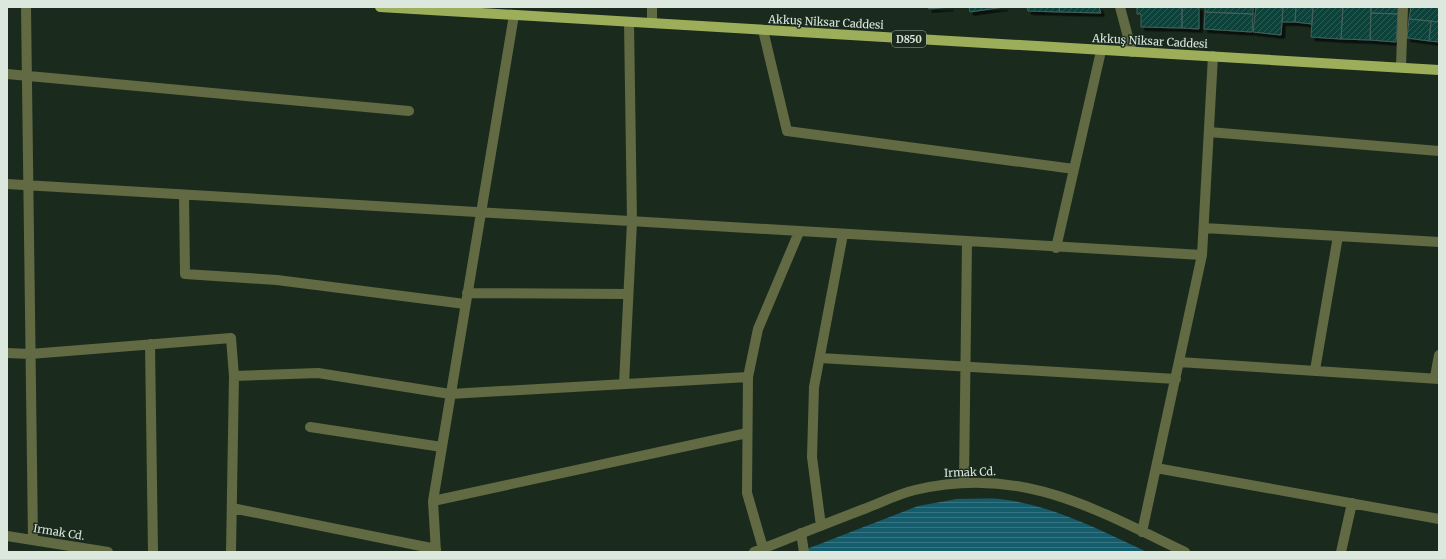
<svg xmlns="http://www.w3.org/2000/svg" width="1446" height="559" font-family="Merriweather,serif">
<defs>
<pattern id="water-rules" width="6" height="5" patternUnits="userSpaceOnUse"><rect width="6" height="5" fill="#155d6c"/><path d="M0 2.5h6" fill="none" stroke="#367481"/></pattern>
<pattern id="building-hatch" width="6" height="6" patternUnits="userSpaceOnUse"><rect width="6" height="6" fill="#09423b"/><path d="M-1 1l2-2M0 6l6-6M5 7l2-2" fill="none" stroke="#2c5d57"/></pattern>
<filter id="shadow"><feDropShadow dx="3.5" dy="3.5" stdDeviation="0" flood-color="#0009"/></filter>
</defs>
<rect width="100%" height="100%" fill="#1a2b1e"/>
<path fill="url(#water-rules)" d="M957 499C971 499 986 498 1000 499 1052 505 1100 530 1147 552H799L918 506Z"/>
<path fill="url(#building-hatch)" stroke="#45605b" filter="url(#shadow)" d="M928 7H950L929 9Z
M969 7H1004L970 12Z
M1027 7H1059L1060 12 1028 11Z
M1059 7H1099L1101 13 1060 12Z
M1137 7H1182V28L1141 27V14H1137Z
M1182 7H1199V29L1182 28Z
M1205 7H1253V14L1205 12Z
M1256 7H1283L1281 35 1253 32Z
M1283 7H1296L1295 22H1282Z
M1296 7H1313L1312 24 1295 22Z
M1313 7H1343L1341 39 1311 37Z
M1343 7H1371L1370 40 1341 39Z
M1371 7H1398V14L1371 13Z
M1411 7H1439V22L1409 19Z
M1205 12 1253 14 1252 32 1204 29Z
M1371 13 1398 14 1396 42 1370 40Z
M1409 19 1431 21 1429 41 1407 38Z
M1431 21 1439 22V42L1429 41Z"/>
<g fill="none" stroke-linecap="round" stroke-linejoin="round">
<path stroke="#626a43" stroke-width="10" d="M26 7 33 540
M1120 7 1132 52
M652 23V7
M763 30 787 131 1074 169
M1401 67 1403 7
M7 74 409 111
M1209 132 1439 151
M7 184 1202 255
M184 195 185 274 277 280 465 304
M1204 228 1439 242
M1056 248 1101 51
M467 293 628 294
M150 344 153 552
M7 353 30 354 231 338 234 376 318 373 450 394 748 377
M820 358 1176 379
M1179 362 1439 379
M1315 370 1338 236
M1435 377 1439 355
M624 384 632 222 629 22
M310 427 442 447
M1156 468 1439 519
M964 482 967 242
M433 501 747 433
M232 508 436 549
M821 526 812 457 814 387 843 234
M1142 532 1202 255 1213 56
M7 536 108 552
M763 548 747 493 748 377 758 329 799 232
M231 552 234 376
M436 552 433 501 514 15
M754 552C790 538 827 523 864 509 880 503 898 494 915 490 1021 465 1093 508 1185 552
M1341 552 1352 503"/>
<path stroke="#9dae5a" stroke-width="10" d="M380 7 1439 70"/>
<path stroke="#626a43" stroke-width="10" d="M801 533 804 552"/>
</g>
<g text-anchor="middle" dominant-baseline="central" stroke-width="3" stroke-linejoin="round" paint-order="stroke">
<rect fill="#1a2b1e" stroke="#a2afa4" stroke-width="1" x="892" y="31" width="34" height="16" rx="3"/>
<g font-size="10" font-weight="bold" fill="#dce7de">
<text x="909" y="39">D850</text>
</g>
<g font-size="11" fill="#dce7de" stroke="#1a2b1e">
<text transform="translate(826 22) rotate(3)">Akkuş Niksar Caddesi</text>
<text transform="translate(1150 41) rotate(3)">Akkuş Niksar Caddesi</text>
<text transform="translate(970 472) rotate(-2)">Irmak Cd.</text>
<text transform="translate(59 532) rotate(9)">Irmak Cd.</text>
</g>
</g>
<rect width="1446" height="559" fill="none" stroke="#dce7de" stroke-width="16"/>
</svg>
